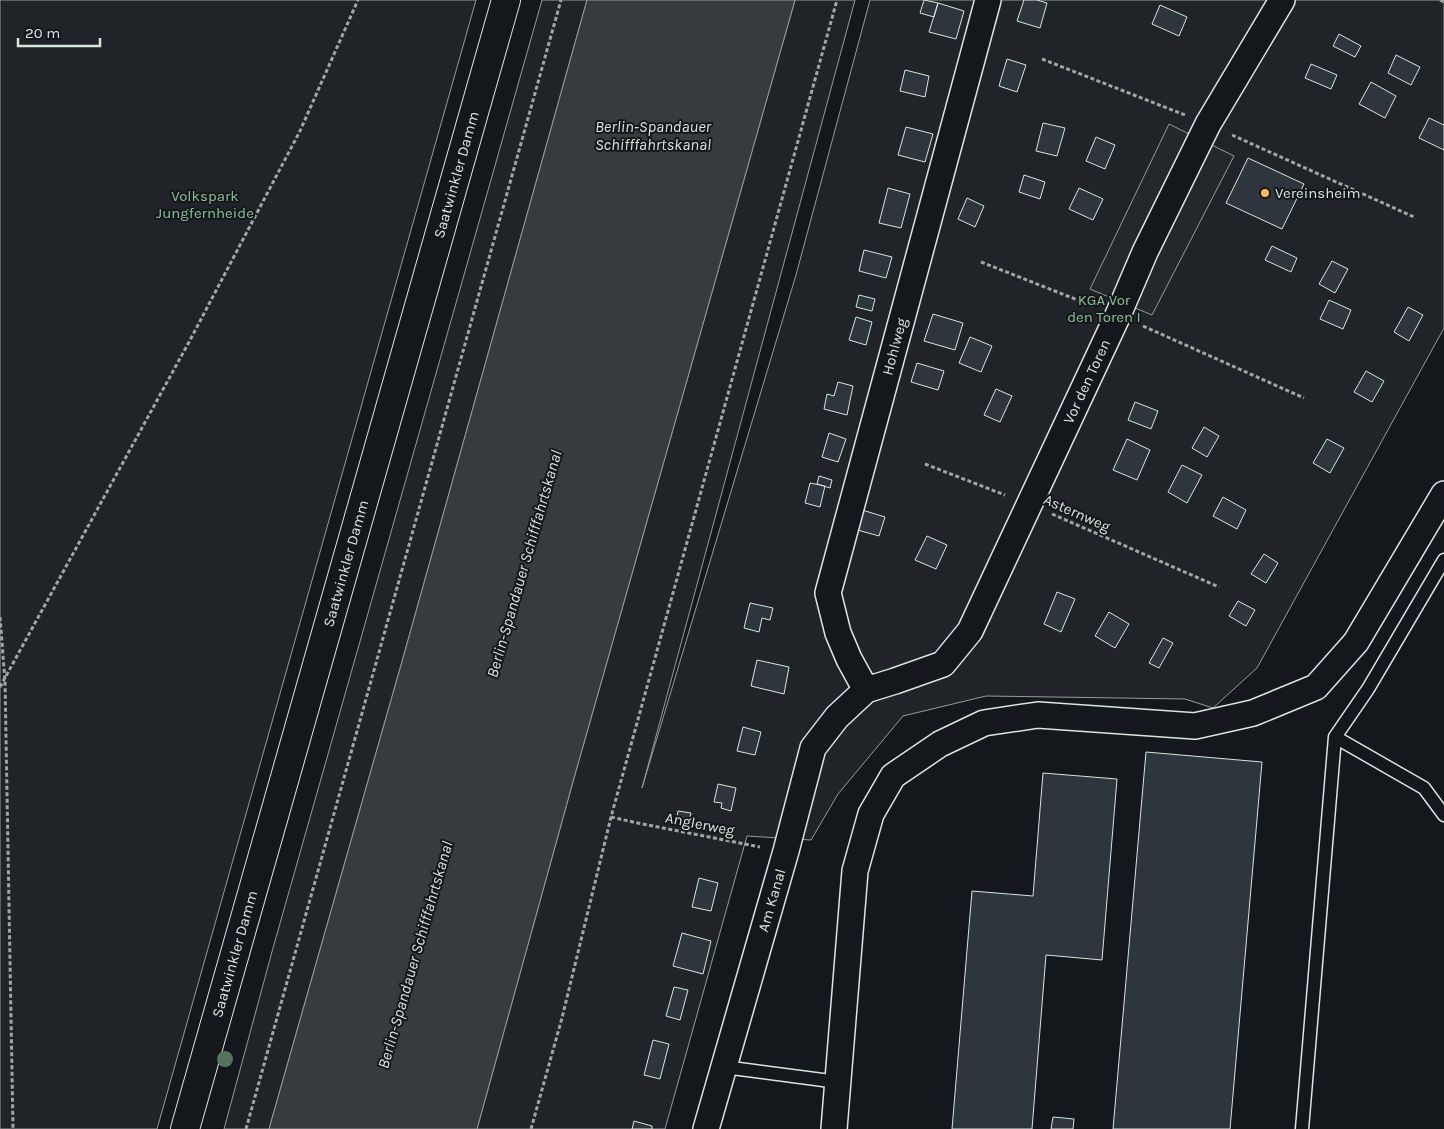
<svg xmlns="http://www.w3.org/2000/svg" width="1444" height="1129" font-family="Karla,sans-serif">
<rect width="100%" height="100%" fill="#14181c"/>
<path fill="#202428" stroke="#939e99" d="M0 0H476L157 1129H0Z
M542 0H587L403 658 269 1129H224L273 948Z
M795 0H855L642 788 796 275 870 0H1444V328L1257 668 1213 708 1185 699 986 696 903 716 838 794 811 840 747 836 665 1129H477L574 778Z"/>
<path fill="#24282b" stroke="#939e99" d="M1169 124 1234 156 1152 315 1090 289Z"/>
<path fill="#363b3e" stroke="#939e99" d="M587 0H795L574 778 477 1129H269L403 658Z"/>
<path fill="#2c363c" stroke="#d8e6dc" d="M924 0 938 3 934 17 920 13Z
M1024 0H1037L1047 3 1040 28 1017 21Z
M938 3 964 11 956 39 929 32Z
M1160 5 1187 17 1179 36 1152 24Z
M1339 34 1361 46 1355 57 1333 46Z
M1396 55 1420 67 1411 85 1388 73Z
M1007 59 1026 65 1017 92 999 86Z
M1311 64 1337 75 1331 89 1305 78Z
M905 70 929 76 925 97 900 91Z
M1371 82 1396 96 1385 118 1359 104Z
M1429 118 1444 125V150L1419 138Z
M1043 123 1065 128 1057 156 1036 151Z
M906 127 933 134 925 162 898 155Z
M1096 137 1115 145 1105 169 1086 161Z
M1248 158 1304 184 1282 229 1226 203Z
M1024 175 1045 182 1040 199 1019 192Z
M888 188 910 194 901 228 879 223Z
M1079 188 1103 199 1093 220 1069 209Z
M967 198 984 206 975 227 958 219Z
M1272 246 1297 258 1291 272 1265 260Z
M864 250 892 257 886 278 859 271Z
M1332 261 1348 269 1335 293 1319 284Z
M859 295 875 299 872 311 856 307Z
M1329 300 1351 310 1343 329 1320 319Z
M1408 307 1423 315 1409 341 1394 332Z
M933 314 963 323 955 350 924 341Z
M856 317 872 322 866 345 849 340Z
M970 337 992 346 981 372 959 363Z
M917 363 944 371 938 390 911 382Z
M1366 371 1384 381 1372 402 1354 392Z
M838 382 853 386 847 415 824 409 827 394 834 396Z
M996 389 1012 396 1000 422 984 415Z
M1135 402 1158 411 1151 429 1128 420Z
M1204 427 1219 436 1207 457 1192 448Z
M829 433 846 439 838 462 822 457Z
M1127 439 1150 450 1137 480 1113 470Z
M1327 439 1344 448 1330 473 1313 463Z
M1182 465 1202 475 1187 503 1168 492Z
M819 476 832 480 830 488 817 484Z
M810 483 825 486 820 507 805 503Z
M1223 497 1246 510 1237 529 1213 516Z
M859 509 885 517 879 536 854 529Z
M927 536 947 545 936 569 915 560Z
M1264 554 1278 563 1266 583 1251 574Z
M1057 592 1075 599 1061 632 1044 624Z
M1238 601 1255 610 1246 626 1229 616Z
M750 603 773 608 770 620 762 618 759 632 744 628Z
M1109 612 1129 624 1115 648 1095 636Z
M1163 638 1173 643 1159 668 1149 663Z
M757 660 789 667 784 694 751 686Z
M743 727 761 732 755 755 737 751Z
M1146 752 1262 762 1230 1129H1113Z
M1043 773 1117 779 1102 960 1046 955 1032 1129H952L972 891 1033 896Z
M718 784 736 788 731 811 721 808 722 803 714 802Z
M678 811 691 813 689 823 676 821Z
M699 878 718 883 711 911 692 907Z
M682 933 711 941 703 974 673 966Z
M674 987 688 990 680 1020 666 1016Z
M653 1040 669 1044 660 1079 644 1075Z
M1053 1117 1074 1119 1073 1129H1051Z
M634 1121 652 1126V1129H632Z"/>
<g fill="none" stroke-linecap="round" stroke-linejoin="round">
<g stroke="#d8e6dc" stroke-width="15">
<path id="lane" d="M1335 737 1424 788 1444 815
M724 1067 838 1082
M1302 1129 1335 737 1368 689 1444 560"/>
</g>
<g stroke="#d8e6dc" stroke-width="28">
<g id="street">
<path id="s1" d="M866 690 849 659 838 633 828 593 988 0"/>
<path id="s2" d="M706 1129 786 851 813 748 837 717 866 690 895 681 943 664 970 631 1118 315 1145 252 1208 124 1282 0"/>
<path d="M834 1129 855 871 871 814 893 776 940 744 984 723 1038 715 1195 726 1253 713 1316 687 1356 642 1444 494"/>
</g>
</g>
<g stroke="#d8e6dc" stroke-width="30">
<g id="secondary">
<path id="s3" d="M185 1129 506 0"/>
</g>
</g>
<path stroke="#9da8a2" stroke-width="3" stroke-dasharray="4 2.5" stroke-linecap="butt" d="M1440 0 1444 2
M1042 59 1185 115
M1232 135 1414 217
M981 262 1093 306
M1143 326 1304 398
M925 464 1005 495
M1052 514 1219 587
M0 617 5 681 13 1129
M0 687 189 342 300 131 358 0
M611 817 633 822 760 847
M246 1129 561 0
M531 1129 562 1018 611 817 837 0"/>
<use href="#lane" stroke="#14181c" stroke-width="12"/>
<use href="#street" stroke="#14181c" stroke-width="25"/>
<use href="#secondary" stroke="#14181c" stroke-width="28"/>
</g>
<circle fill="#55745f" cx="225" cy="1059" r="8"/>
<circle fill="#ffb74d" stroke="#14181c" stroke-width="2" cx="1265" cy="193" r="5"/>
<g text-anchor="middle" dominant-baseline="central" stroke-width="4" stroke-linejoin="round" paint-order="stroke">
<g font-size="15" fill="#d8e6dc" stroke="#14181c">
<text stroke="none"><textPath href="#s3" startOffset="992">Saatwinkler Damm</textPath></text>
<text stroke="none"><textPath href="#s1" startOffset="360">Hohlweg</textPath></text>
<text stroke="none"><textPath href="#s2" startOffset="874">Vor den Toren</textPath></text>
<text transform="translate(1077 513) rotate(24)">Asternweg</text>
<text stroke="none"><textPath href="#s3" startOffset="588">Saatwinkler Damm</textPath></text>
<text transform="translate(700 824) rotate(11)">Anglerweg</text>
<text stroke="none"><textPath href="#s2" startOffset="238">Am Kanal</textPath></text>
<text stroke="none"><textPath href="#s3" startOffset="182">Saatwinkler Damm</textPath></text>
</g>
<g font-size="15" fill="#d8e6dc" stroke="#14181c" text-anchor="start">
<text x="1275" y="193">Vereinsheim</text>
</g>
<g font-size="15" fill="#8ac095" stroke="#14181c">
<text x="205" y="196">Volkspark<tspan x="205" dy="17">Jungfernheide</tspan></text>
<text x="1104" y="300">KGA Vor<tspan x="1104" dy="17">den Toren I</tspan></text>
</g>
<g font-size="16" font-style="italic" fill="#d8e6dc" stroke="#14181c">
<text x="653" y="126">Berlin-Spandauer<tspan x="653" dy="18">Schifffahrtskanal</tspan></text>
<text transform="translate(524 564) rotate(-74)">Berlin-Spandauer Schifffahrtskanal</text>
<text transform="translate(415 955) rotate(-74)">Berlin-Spandauer Schifffahrtskanal</text>
</g>
</g>
<path d="M18 38v8h82v-8" fill="none" stroke="#d8e6dc" stroke-width="2.5"/>
<text x="25" y="38" font-size="15" fill="#d8e6dc" stroke="#14181c" stroke-width="4" paint-order="stroke">20 m</text>
</svg>
